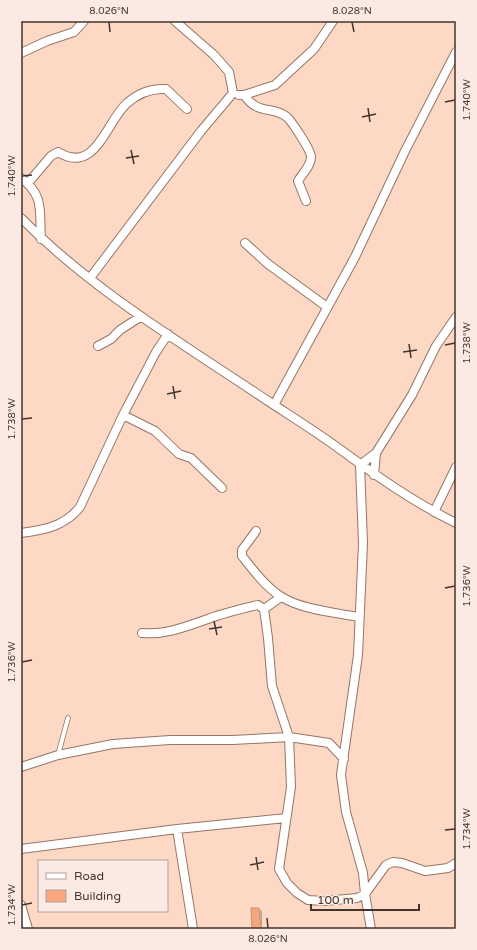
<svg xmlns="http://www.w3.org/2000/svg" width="477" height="950" font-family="'Varela Round',sans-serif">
<defs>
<filter id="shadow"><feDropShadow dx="3" dy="3" stdDeviation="1" flood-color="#0004"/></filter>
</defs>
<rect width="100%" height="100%" fill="#fdd8c5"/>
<path fill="#f8a77d" stroke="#b99684" filter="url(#shadow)" d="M251 908H259L261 929H252Z"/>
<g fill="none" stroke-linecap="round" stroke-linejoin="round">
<g stroke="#967564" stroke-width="5.5">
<path id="lane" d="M58 755 68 718"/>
</g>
<g stroke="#967564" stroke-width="10">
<path id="street" d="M175 21 214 55 229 72 233 93
M21 53 47 41 74 32 84 21
M239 95H244L275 85 314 49 333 21
M244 95C259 116 271 105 287 117 292 122 311 150 311 157 311 166 302 174 298 181L306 201
M21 178C45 196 39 211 41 239
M28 183 51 156 58 152C95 175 106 123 126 104 138 93 150 88 166 89L187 109
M21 218C94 292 185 345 271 403 294 418 318 433 341 450 378 477 415 503 456 523
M245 243 268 264 327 307
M90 278 201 131 233 93
M98 346 111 339 120 330 140 317
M274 405 355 257 405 151 456 52
M123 415 155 431 179 454 191 458 222 488
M374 475 376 453 412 395 436 346 456 317
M434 512 456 467
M256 531 242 550V556C253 570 265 586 280 596 302 610 333 612 358 617
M21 533C45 530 65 526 80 507L123 415 156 352 168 334
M264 609 281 597
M142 633C166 635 185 627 208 619 224 613 241 609 258 605L264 609 268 638 272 686 289 737 291 787 279 869 287 883 297 893 308 900 324 901 357 898 365 894 386 865 393 862 402 863 425 871 448 868 456 863
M21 767 58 755 113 744 170 740H233L289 737 329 743 344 759
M21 849 177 829
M21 905 28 929
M193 929 177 829 286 818
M371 929 365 894 363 873 346 812 341 775 358 655 363 543 360 465 376 453"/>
</g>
<use href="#lane" stroke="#fff" stroke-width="4"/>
<use href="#street" stroke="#fff" stroke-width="8"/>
</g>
<path fill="none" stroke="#43352d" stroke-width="1.5" d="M109 22 110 32M352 22 354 32M445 102 455 100M368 108 370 122M362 117 376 114M131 150 134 164M126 158 139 156M22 176 32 175M409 344 411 358M445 345 455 343M403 352 417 350M173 386 175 399M167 394 181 391M22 419 32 418M445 588 455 586M214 621 217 635M209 629 222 627M22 662 32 660M445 830 455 829M256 857 258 870M250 865 264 862M22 905 32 903M267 918 268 928"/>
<rect width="477" height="950" fill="none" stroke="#faeae3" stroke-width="44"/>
<rect x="38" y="860" width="130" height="52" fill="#faeae3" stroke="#b1a29a"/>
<rect x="46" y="873" width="20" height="6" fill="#ffffff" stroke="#b1a29a"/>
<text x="74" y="880" font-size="12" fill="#43352d">Road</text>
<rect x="46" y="890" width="20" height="12" fill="#f8a77d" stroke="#b1a29a"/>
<text x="74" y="900" font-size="12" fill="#43352d">Building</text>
<path d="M311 904v6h108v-6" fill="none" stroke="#43352d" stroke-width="2"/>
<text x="317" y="904" font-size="12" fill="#43352d" stroke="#faeae3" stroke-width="3" paint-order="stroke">100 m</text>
<rect x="22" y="22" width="433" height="906" fill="none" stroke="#43352d" stroke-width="1.5"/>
<g font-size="10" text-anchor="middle" fill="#43352d">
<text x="109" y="14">8.026°N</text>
<text x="352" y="14">8.028°N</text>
<text transform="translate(466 100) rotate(-90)" y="4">1.740°W</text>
<text transform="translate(11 176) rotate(-90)" y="4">1.740°W</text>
<text transform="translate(466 343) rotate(-90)" y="4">1.738°W</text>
<text transform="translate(11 419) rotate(-90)" y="4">1.738°W</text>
<text transform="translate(466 586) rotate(-90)" y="4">1.736°W</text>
<text transform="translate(11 662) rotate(-90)" y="4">1.736°W</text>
<text transform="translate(466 829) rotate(-90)" y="4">1.734°W</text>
<text transform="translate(11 905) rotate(-90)" y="4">1.734°W</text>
<text x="268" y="942">8.026°N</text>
</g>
</svg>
